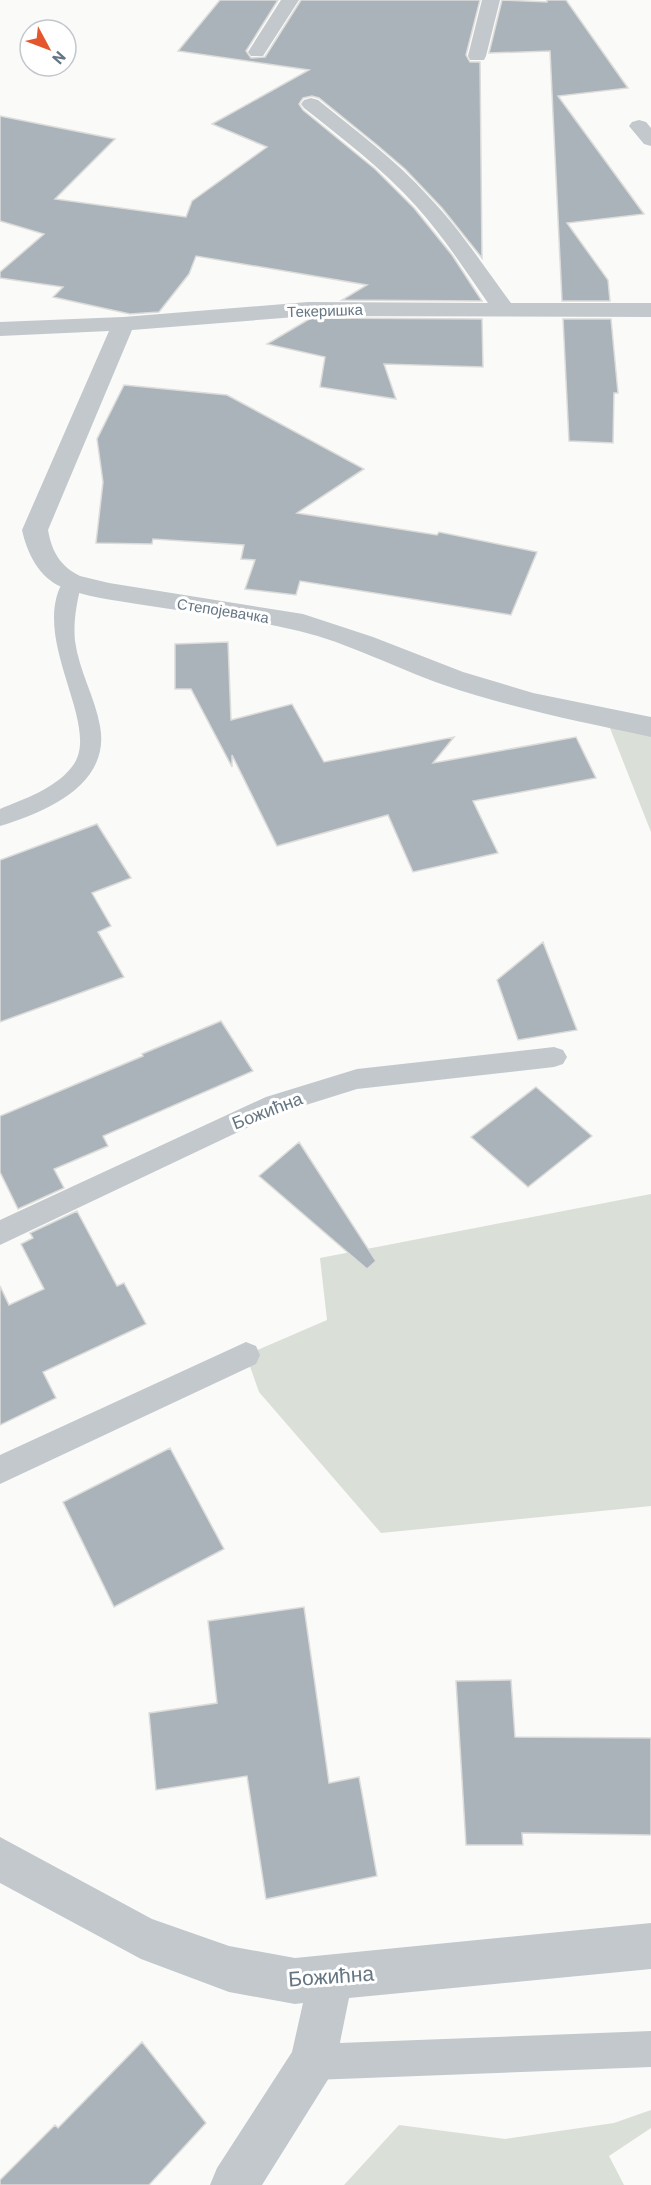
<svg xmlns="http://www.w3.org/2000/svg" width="651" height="2185" font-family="Barlow,sans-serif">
<rect width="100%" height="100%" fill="#fafaf8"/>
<path fill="#dadfd7" d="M606 718 651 727V832Z
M651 1194V1506L381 1533 259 1392 246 1355 327 1320 320 1258Z
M651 2110V2128L609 2156 624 2185H344L399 2125 505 2139 614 2123Z"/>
<path fill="#aab3b9" stroke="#dcdcda" stroke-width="1.5" d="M220 0H278L246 51 251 58 265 57 301 0H480L466 55 470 62H480L482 258 442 208 405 169 377 145 319 98 312 96 303 98 299 104 303 110 375 169 414 208 452 255 482 301 342 300 367 285 196 256 189 274 159 312 130 314 53 297 63 287 0 278V272L44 234 0 221V116L115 139 55 199 186 217 192 201 267 147 212 124 309 70 178 51Z
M502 0 547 2V0H566L628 88 558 96 644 214 567 223 608 280 610 301H562L550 51 489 53Z
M311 318 482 319 483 367 384 364 396 399 320 387 325 357 267 344Z
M563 319H611L618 393H614L613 443 569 441Z
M124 385 227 395 364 469 297 513 437 535 439 532 537 552 511 615 300 581 296 595 245 589 255 560 241 559 244 545 153 539 152 544 96 543 103 482 97 439Z
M228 642 231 720 292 704 324 762 454 737 433 763 576 737 596 778 473 801 498 853 413 872 388 815 277 846 232 755V767L191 689H175V644Z
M97 824 131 878 92 893 111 926 98 932 124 977 0 1022V860Z
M543 942 577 1030 518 1040 497 980Z
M221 1021 253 1071 103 1136 108 1146 54 1169 64 1188 18 1209 0 1172V1116L143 1056 142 1054Z
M536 1087 592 1136 528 1187 471 1137Z
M299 1142 376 1261 367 1269 259 1176Z
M77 1211 117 1286 124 1283 146 1324 43 1372 56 1398 0 1425V1286L9 1305 44 1289 21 1244 33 1238 30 1233Z
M170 1448 224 1549 114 1607 63 1502Z
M304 1607 329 1783 359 1777 377 1876 266 1899 247 1776 156 1790 149 1713 217 1703 208 1621Z
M511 1680 515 1737 651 1738V1835L522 1833 523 1845H466L456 1681Z
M142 2042 206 2123 149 2185H0V2180L55 2125 58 2128Z"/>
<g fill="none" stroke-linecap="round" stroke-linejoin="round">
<path fill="#c3c8cc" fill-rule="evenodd" d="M72 576 79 578 82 582C77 601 73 621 75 641 79 671 95 697 100 726 111 784 47 812 0 826V809C24 799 54 789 71 768 106 728 26 638 65 578Z
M554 1047 563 1050 567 1057 563 1064 554 1067 357 1089 274 1115 0 1245V1220L266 1097 357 1069Z
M246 1342 256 1346 260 1355 256 1364 0 1484V1455Z
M651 2031V2067L313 2080 300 2075 295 2062 300 2049 313 2044Z"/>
<path fill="#c3c8cc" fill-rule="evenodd" d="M281 0H299L263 56H251L248 52Z
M482 0H500L486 56 484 60H470L468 56Z
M311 98 318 100C356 131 396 160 429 197 460 229 484 267 511 303H651V317L308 316 132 330 48 530C52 552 60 566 80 576L109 583 303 614 373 637 463 672 533 693 651 717V737C581 722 511 708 444 685 395 668 349 643 299 631 246 618 191 613 137 604 113 600 85 597 62 587 39 578 27 553 22 530L109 331 0 336V322L123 317 308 302 488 303C465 270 443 236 416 206 383 169 343 139 304 108L301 104 304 100Z
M639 120 646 122 651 128V146L644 144 629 126 632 122Z
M0 1837 152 1919 229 1946 295 1958 651 1923V1969L349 1998 336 2062 329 2078 262 2185H210L217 2168 292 2052 303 2003 295 2004 229 1992 141 1959 0 1883Z"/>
</g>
<g text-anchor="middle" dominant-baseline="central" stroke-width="6" stroke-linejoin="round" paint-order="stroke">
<g font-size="15" fill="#657683" stroke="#fff">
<text transform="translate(325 310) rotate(-2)">Текеришка</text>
<text transform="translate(223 610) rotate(9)">Степојевачка</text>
</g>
<g font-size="18" fill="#657683" stroke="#fff">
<text transform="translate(267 1110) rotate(-21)">Божићна</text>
</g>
<g font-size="21" fill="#657683" stroke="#fff">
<text transform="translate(331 1975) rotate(-4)">Божићна</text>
</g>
</g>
<g transform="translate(48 48) rotate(131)"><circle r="28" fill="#ffffff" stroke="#c1c8cd" stroke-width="1.5"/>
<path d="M0-4.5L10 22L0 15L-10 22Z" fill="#e4572e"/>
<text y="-9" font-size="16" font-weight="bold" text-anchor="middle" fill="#657683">N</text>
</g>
</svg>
